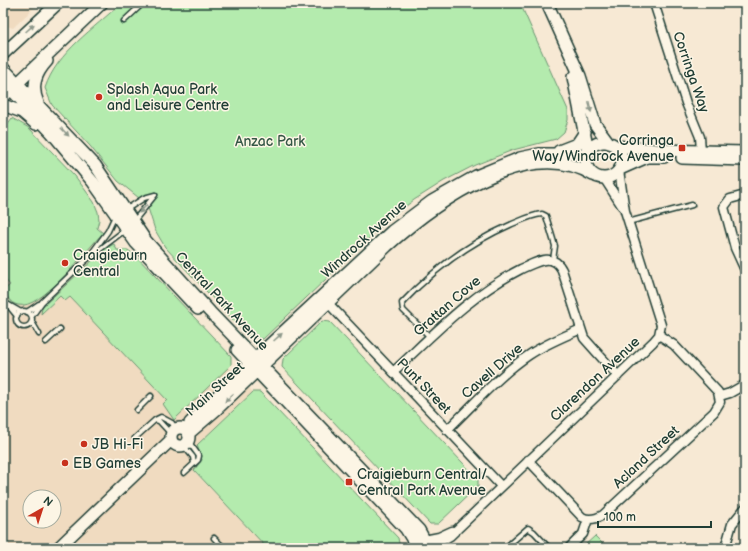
<svg xmlns="http://www.w3.org/2000/svg" width="748" height="551" font-family="'Balsamiq Sans',sans-serif">
<rect width="100%" height="100%" fill="#f7e9d4"/>
<filter id="ink" filterUnits="userSpaceOnUse"><feTurbulence type="fractalNoise" baseFrequency=".025" numOctaves="2"/><feDisplacementMap in="SourceGraphic" scale="8" xChannelSelector="R" yChannelSelector="G"/><feConvolveMatrix kernelMatrix="1 2 1 2 8 2 1 2 1" color-interpolation-filters="sRGB"/></filter>
<g filter="url(#ink)">
<path fill="#f0dbc0" fill-rule="evenodd" d="M3 3H39L13 28 3 25Z
M3 133 253 392 197 445 202 460 195 472 267 548H3ZM30 497H54V521H30Z"/>
<path fill="#b4ebae" stroke="#6a9471" d="M121 3H520L568 110V120L564 132 556 139 513 150 475 165 444 181 414 200 390 218 263 339 250 338 165 247 155 230 148 208 139 198 118 181 90 146 52 105 45 88C57 52 94 29 121 3Z
M12 118 29 128 75 176 94 202 98 212 99 220 97 228 103 233C87 249 41 311 18 305 9 303 8 297 4 290L10 285 3 277V130Z
M114 244 117 250H128L137 257 231 356V365L174 420 163 404 167 400 70 297 65 301 60 296 41 314 42 307 106 248Z
M322 321 330 322 478 479V486L438 524H430L282 367 283 359Z
M253 392H260L398 538 400 548H267L194 470 202 460 197 445Z
M595 536 607 548H586L584 546Z"/>
<g fill="none" stroke-linecap="round" stroke-linejoin="round">
<g stroke="#1f3d34" stroke-width="7">
<path id="lane" d="M132 3 139 7
M124 21 139 7
M127 209 144 198 155 195
M134 221 155 195
M628 222 692 205
M89 257 108 231 115 216
M7 304 21 312
M8 305 17 316
M16 319a8 8 0 1 1 16 0a8 8 0 1 1-16 0Z
M27 312 39 304
M32 316 42 302 86 260 125 230
M32 322 39 334
M430 337 403 310 402 303C433 270 469 243 510 225 520 221 531 215 542 214L546 216 555 246 553 260
M46 342 60 329
M137 410 151 396
M155 420 159 421 171 434
M135 438 155 420 161 417 172 423 176 429
M183 445 193 457 194 464
M184 473 198 460 199 456 188 441
M214 538 224 548
M505 548 528 528 534 532 549 548"/>
</g>
<g stroke="#1f3d34" stroke-width="11">
<path id="street" d="M654 3 686 103 700 137 701 151
M604 178 622 206
M745 195 730 199 724 207 735 248 745 270
M328 303 501 486
M393 372C434 334 470 295 521 269 535 263 553 251 562 270L584 338 618 376
M720 396 730 393 744 385
M447 430C473 405 499 375 529 355 545 344 563 337 581 329
M528 460 582 517C589 521 596 519 603 515L714 412 720 402 718 392 674 345 659 335
M414 548V542L439 537 452 531
M429 548 450 536 653 342 659 335 661 325 625 211 619 170
M569 548 583 534 588 519
M725 548 732 524 745 508"/>
</g>
<g stroke="#1f3d34" stroke-width="14">
<path id="secondary" d="M547 3 580 76 595 124 609 143
M3 54 58 3
M3 68 95 165 146 241 210 312 419 530 426 543V548
M573 77 588 151
M3 81 52 133 93 182 136 243 198 309
M3 97 102 3
M38 103C31 87 35 74 47 61
M3 105 22 112 36 124
M586 160a18 18 0 1 1 36 0a18 18 0 1 1-36 0Z
M615 146 656 150 745 152
M559 151 577 144 585 132
M682 158 744 160
M620 169 647 157H664
M237 350 406 529 414 542
M190 423 265 349 392 231 432 201 476 176 520 158 539 154H587
M171 437a9 9 0 1 1 18 0a9 9 0 1 1-18 0Z
M188 434 217 409 387 246C435 203 528 135 593 175
M58 548 171 440"/>
</g>
<use href="#lane" stroke="#fcf5e5" stroke-width="4"/>
<use href="#street" stroke="#fcf5e5" stroke-width="8"/>
<use href="#secondary" stroke="#fcf5e5" stroke-width="11"/>
</g>
<defs><path id="oneway-solid" d="M-6-.8H1V-3.2L6.5 0L1 3.2V.8H-6Z"/></defs>
<g fill="#8e998c">
<use href="#oneway-solid" transform="translate(30 28) rotate(-42)"/>
<use href="#oneway-solid" transform="translate(590 107) rotate(78)"/>
<use href="#oneway-solid" transform="translate(65 132) rotate(46)"/>
<use href="#oneway-solid" transform="translate(143 209) rotate(133)"/>
<use href="#oneway-solid" transform="translate(278 337) rotate(-42)"/>
<use href="#oneway-solid" transform="translate(229 398) rotate(136)"/>
</g>
</g>
<g fill="#c8321e" stroke="#fcf5e5" stroke-width="1.5">
<circle cx="99" cy="97" r="4"/>
<rect x="678" y="144" width="8" height="8" rx="2"/>
<circle cx="65" cy="263" r="4"/>
<circle cx="84" cy="444" r="4"/>
<circle cx="65" cy="463" r="4"/>
<rect x="345" y="478" width="8" height="8" rx="2"/>
</g>
<g text-anchor="middle" dominant-baseline="central" stroke-width="3" stroke-linejoin="round" paint-order="stroke">
<g font-size="14" fill="#1f3d34" stroke="#fcf5e5">
<text transform="translate(691 72) rotate(71)">Corringa Way</text>
<text transform="translate(364 239) rotate(-42)">Windrock Avenue</text>
<text transform="translate(222 301) rotate(47)">Central Park Avenue</text>
<text transform="translate(447 306) rotate(-41)">Grattan Cove</text>
<text transform="translate(492 371) rotate(-41)">Cavell Drive</text>
<text transform="translate(595 379) rotate(-43)">Clarendon Avenue</text>
<text transform="translate(424 386) rotate(46)">Punt Street</text>
<text transform="translate(215 389) rotate(-42)">Main Street</text>
<text transform="translate(646 457) rotate(-43)">Acland Street</text>
</g>
<g font-size="14" fill="#1f3d34" stroke="#fcf5e5" text-anchor="start">
<text x="107" y="89">Splash Aqua Park<tspan x="107" dy="16">and Leisure Centre</tspan></text>
<text x="674" y="140" text-anchor="end">Corringa<tspan x="674" dy="16">Way/Windrock Avenue</tspan></text>
<text x="73" y="255">Craigieburn<tspan x="73" dy="16">Central</tspan></text>
<text x="92" y="444">JB Hi-Fi</text>
<text x="73" y="463">EB Games</text>
<text x="357" y="474">Craigieburn Central/<tspan x="357" dy="16">Central Park Avenue</tspan></text>
</g>
<g font-size="14" fill="#355746" stroke="#fcf5e5">
<text x="270" y="141">Anzac Park</text>
</g>
</g>
<rect width="748" height="551" fill="none" stroke="#fcf5e5" stroke-width="16"/>
<rect x="8" y="8" width="732" height="535" fill="none" stroke="#1f3d34" stroke-width="1.5" filter="url(#ink)"/>
<g transform="translate(42 509) rotate(39)"><circle r="19" fill="#fcf5e5" stroke="#a4ab9e"/>
<path d="M0-3L7 15L0 10L-7 15Z" fill="#c8321e"/>
<text y="-6" font-size="11" font-weight="bold" text-anchor="middle" fill="#1f3d34">N</text>
</g>
<path d="M598 521v6h113v-6" fill="none" stroke="#1f3d34" stroke-width="2"/>
<text x="604" y="521" font-size="12" fill="#1f3d34" stroke="#fcf5e5" stroke-width="3" paint-order="stroke">100 m</text>
</svg>
